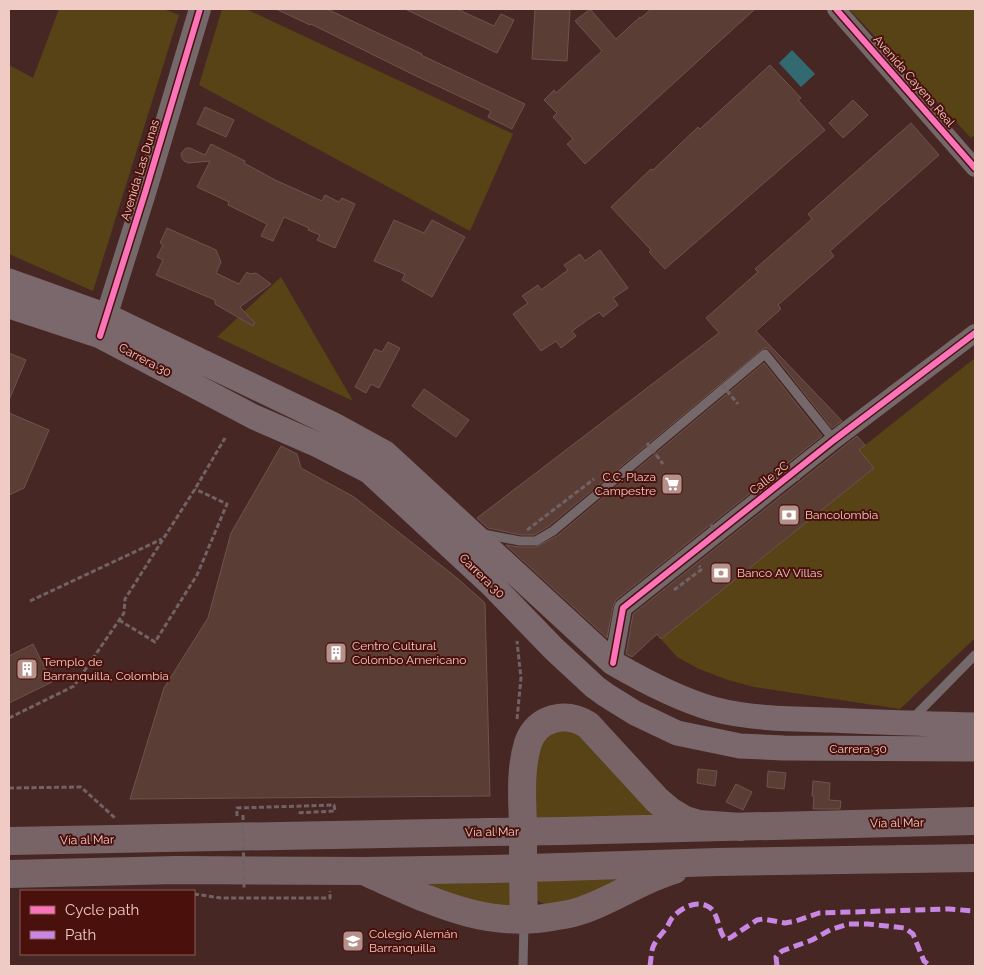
<svg xmlns="http://www.w3.org/2000/svg" width="984" height="975" font-family="Raleway,sans-serif">
<rect width="100%" height="100%" fill="#472724"/>
<path fill="#574315" d="M59 9H163L179 15 93 291 9 254V65L33 78Z
M222 9H246L513 134 470 231 199 85Z
M849 9H975V135L971 138Z
M281 277 353 401 217 337Z
M975 358V638L900 709 754 687 728 680 699 669 677 657 661 639 874 468 859 450Z
M577 730 663 817 535 820V749L553 731Z
M641 875 585 902 548 906 538 901 534 891 535 880Z
M511 879V914L447 900 420 880Z"/>
<path fill="#336970" d="M792 50 815 74 801 87 779 63Z"/>
<path fill="#5a3e36" stroke="#6e544d" d="M276 9H327L422 54 421 55 525 104 512 129 488 117 491 111 414 75 311 24 310 25Z
M405 9H457L494 26 501 14 514 20 497 53Z
M535 9H570L567 61 532 59Z
M590 9 616 39 640 17 641 18 651 9H755L585 164 567 144 573 139 553 117 557 113 544 100 554 90 556 93 602 51 575 21Z
M770 65 801 98 798 100 825 130 665 269 649 252 651 250 611 207 651 169 653 170 698 127 700 129Z
M853 100 868 115 843 138 829 123Z
M205 107 234 120 226 137 197 124Z
M911 123 939 155 830 251 834 256 778 305 781 309 756 331 842 421 832 428 770 350 767 348H764L549 526 534 535H521L488 528 477 518 719 333 706 318 758 272 755 269 812 219 808 214Z
M211 144 245 161 244 163 275 180 322 201 325 195 339 202 342 198 355 204 335 248 317 240 320 235 308 230 309 228 284 217 273 241 261 236 267 224 228 205 229 202 197 187 210 161 188 163 184 161 182 158 181 154 183 151 186 148H190L205 155Z
M394 220 424 233 432 220 465 237 432 297 402 280 405 274 374 261Z
M167 228 216 250 221 262 216 273 239 284 247 272 250 274 256 273 271 284 240 307 255 323 253 326 215 304V300L156 275 163 260 157 257 163 245 160 243Z
M600 250 628 288 613 298 618 305 603 317 599 312 586 321 572 331 576 336 561 348 556 341 541 351 513 314 528 303 522 296 538 285 541 290 568 270 564 265 580 254 585 261Z
M388 342 400 348 379 388 371 384 366 393 355 387 375 349 382 352Z
M9 353 26 360 9 400Z
M764 363 822 436 616 600 613 606 607 638 506 545 520 547H536L557 536Z
M424 389 469 420 456 437 412 406Z
M9 413 49 430 24 488 9 495Z
M857 436 865 445 859 450 874 468 661 639 657 634 632 657 626 654 633 614Z
M281 446 297 454 301 468 354 497 457 578 485 603 490 796 130 799 164 688 208 618 231 533Z
M33 644 52 682 9 703V656Z
M698 769 717 771 715 786 697 783Z
M768 771 786 773 784 789 767 787Z
M813 781 830 783 829 800 841 801 840 809H813L814 797 812 796Z
M736 784 752 792 743 810 726 802Z"/>
<g fill="none" stroke-linecap="round" stroke-linejoin="round">
<path stroke="#726263" stroke-width="3" stroke-dasharray="5 2.5" stroke-linecap="butt" d="M527 530 594 479
M674 590 702 569 699 566
M30 601 162 539
M119 620 155 642 197 575 227 504 195 489
M9 718 74 686 124 613 125 599 195 489 225 438
M517 719 521 678 517 641
M9 788 81 787 115 818
M237 816V808L334 805 335 811 296 813
M194 894 221 898H330V891"/>
<path stroke="#75686b" stroke-width="9" d="M484 534 520 541H536L553 531 765 354 834 440
M912 719 975 655
M523 966 524 923"/>
<path stroke="#75686b" stroke-width="18" d="M836 9 975 168
M613 663 623 608 834 440 975 333"/>
<path stroke="#75686b" stroke-width="22" d="M101 333 145 193 200 9"/>
<path stroke="#7a686c" stroke-width="25" d="M9 281 107 316 334 425 385 453 613 663C644 681 678 699 713 709 751 719 791 719 830 720 879 722 927 724 975 725
M9 306 100 336 254 417 318 445 369 471 491 584 554 649 595 687 606 695 635 713 677 733 740 746 784 748 975 749"/>
<path stroke="#786467" stroke-width="28" d="M562 831 975 821
M9 841 489 832
M562 867 717 862 975 858
M9 874 177 870 364 871 491 869
M370 874C433 902 487 930 557 916 566 915 575 913 583 910 615 899 642 879 674 870
M524 920C523 888 523 856 523 824 522 797 520 769 528 743 537 717 566 711 588 725L657 800 670 811 685 820 698 824 741 827"/>
<path stroke="#726263" stroke-width="3" stroke-dasharray="5 2.5" stroke-linecap="butt" d="M722 385 738 404
M647 443 663 464
M786 465 799 480
M711 525 723 540
M243 815 244 889"/>
<path stroke="#786467" stroke-width="28" d="M489 832 562 831
M491 869 562 867"/>
<path stroke="#c787e3" stroke-width="5" stroke-dasharray="10 5" stroke-linecap="butt" d="M650 966C651 960 651 953 653 947 656 940 659 937 664 931 668 927 669 922 672 918 680 909 694 900 707 906 719 911 717 929 725 939L730 938 757 920 763 919 785 923 796 921 819 913 949 909 975 911
M777 966 776 957 782 951 812 940 830 930 848 924H868L905 928 913 934 924 961 930 966"/>
<g stroke="#49100c" stroke-width="9">
<path id="cycleway" d="M836 9 975 168
M100 336 145 193 200 9
M613 663 623 608 834 440 975 333"/>
</g>
<use href="#cycleway" stroke="#fb73b8" stroke-width="6"/>
</g>
<defs>
<g id="supermarket-square" transform="scale(1.125)"><rect x="-9" y="-9" width="18" height="18" rx="4" fill="#b5918c" stroke="#49100c"/><path d="M-6-5.5h2.5l.6 2H6L4.5 2H-2.5L-4.4-4H-6ZM-1.5 3.2a1.3 1.3 0 1 0 .1 0ZM3 3.2a1.3 1.3 0 1 0 .1 0Z" fill="#fff"/></g>
<g id="bank-square" transform="scale(1.125)"><rect x="-9" y="-9" width="18" height="18" rx="4" fill="#b5918c" stroke="#49100c"/><path d="M-6-4H6V4H-6ZM0-2.3a2.3 2.3 0 1 0 0 4.6a2.3 2.3 0 1 0 0-4.6Z" fill="#fff"/></g>
<g id="building-square" transform="scale(1.125)"><rect x="-9" y="-9" width="18" height="18" rx="4" fill="#b5918c" stroke="#49100c"/><path d="M-4-6H4V6H1V3H-1V6H-4ZM-2.5-4.3h1.7v1.8h-1.7ZM.8-4.3h1.7v1.8H.8ZM-2.5-1h1.7V.8h-1.7ZM.8-1h1.7V.8H.8Z" fill="#fff"/></g>
<g id="school-square" transform="scale(1.125)"><rect x="-9" y="-9" width="18" height="18" rx="4" fill="#b5918c" stroke="#49100c"/><path d="M0-5L7-2L0 1L-7-2ZM-4 1L0 2.5L4 1V4Q0 6-4 4Z" fill="#fff"/></g>
</defs>
<g fill-rule="evenodd">
<use href="#supermarket-square" x="672" y="484"/>
<use href="#bank-square" x="789" y="515"/>
<use href="#bank-square" x="721" y="573"/>
<use href="#building-square" x="336" y="653"/>
<use href="#building-square" x="27" y="669"/>
<use href="#school-square" x="353" y="941"/>
</g>
<g text-anchor="middle" dominant-baseline="central" stroke-width="4" stroke-linejoin="round" paint-order="stroke">
<g font-size="12" fill="#f0cac4" stroke="#49100c">
<text transform="translate(914 81) rotate(49)">Avenida Cayena Real</text>
<text transform="translate(140 170) rotate(-73)">Avenida Las Dunas</text>
<text transform="translate(145 360) rotate(28)">Carrera 30</text>
<text transform="translate(769 478) rotate(-38)">Calle 2C</text>
<text transform="translate(482 576) rotate(44)">Carrera 30</text>
<text x="858" y="749">Carrera 30</text>
<text transform="translate(897 823) rotate(-1)">Vía al Mar</text>
<text transform="translate(492 832) rotate(-1)">Vía al Mar</text>
<text transform="translate(87 840) rotate(-1)">Vía al Mar</text>
</g>
<g font-size="12" fill="#f0cac4" stroke="#49100c" text-anchor="start">
<text x="656" y="477" text-anchor="end">C.C. Plaza<tspan x="656" dy="14">Campestre</tspan></text>
<text x="805" y="515">Bancolombia</text>
<text x="737" y="573">Banco AV Villas</text>
<text x="352" y="646">Centro Cultural<tspan x="352" dy="14">Colombo Americano</tspan></text>
<text x="43" y="662">Templo de<tspan x="43" dy="14">Barranquilla, Colombia</tspan></text>
<text x="369" y="934">Colegio Alemán<tspan x="369" dy="14">Barranquilla</tspan></text>
</g>
</g>
<rect width="984" height="975" fill="none" stroke="#f0cac4" stroke-width="20"/>
<rect x="20" y="890" width="175" height="65" fill="#49100c" stroke="#8c5a56"/>
<rect x="30" y="906" width="25" height="8" fill="#fb73b8" stroke="#8c5a56"/>
<text x="65" y="915" font-size="15" fill="#f0cac4">Cycle path</text>
<rect x="30" y="931" width="25" height="8" fill="#c787e3" stroke="#8c5a56"/>
<text x="65" y="940" font-size="15" fill="#f0cac4">Path</text>
</svg>
